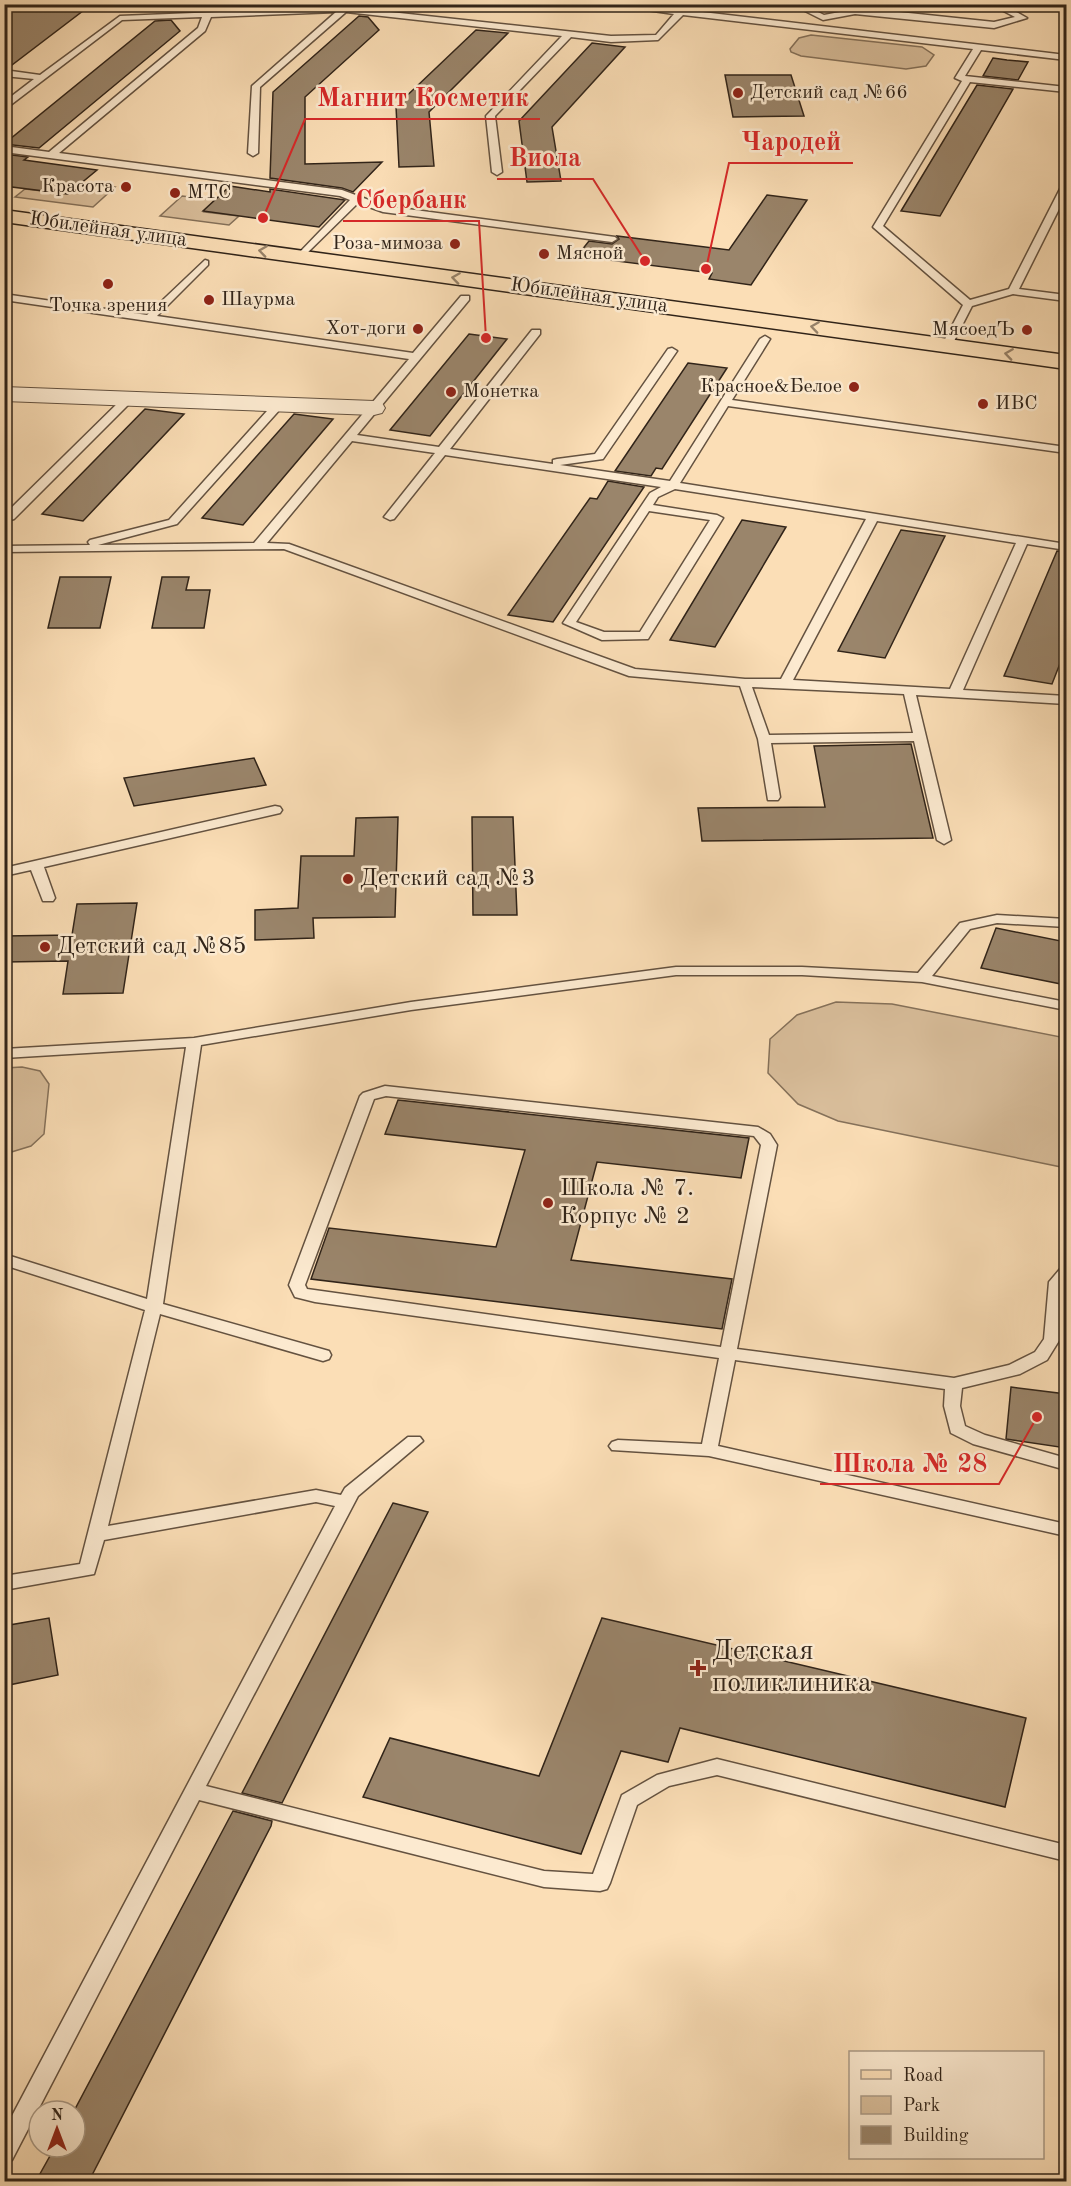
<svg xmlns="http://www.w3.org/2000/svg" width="1071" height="2186" font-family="'Old Standard TT',serif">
<rect width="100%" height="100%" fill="#fbdeb6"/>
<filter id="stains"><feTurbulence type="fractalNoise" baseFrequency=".00333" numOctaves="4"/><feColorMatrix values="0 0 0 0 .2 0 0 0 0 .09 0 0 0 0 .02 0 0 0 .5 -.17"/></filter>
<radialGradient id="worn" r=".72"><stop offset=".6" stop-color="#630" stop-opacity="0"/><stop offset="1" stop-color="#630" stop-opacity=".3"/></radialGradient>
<path fill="#d9be9b" stroke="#85715a" stroke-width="1.5" d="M811 35 922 47 934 55 926 66 906 69 801 56 791 52 790 49 799 38Z
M82 183 115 187 93 207 15 197 25 189 68 194Z
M182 196 215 200 204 212 239 216 229 225 160 216Z
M836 1002 892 1004 1066 1038V1168L838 1121 798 1104 768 1073 770 1039 797 1015Z
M22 1067 40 1071 49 1084 44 1134 31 1146 5 1154V1068Z"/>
<path fill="#9a856b" stroke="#312419" stroke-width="1.5" d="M4 4H92L8 68H4Z
M359 16 368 17 379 30 305 97V164L382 162 353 192 342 188 270 178 273 92Z
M171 20 180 31 39 148 4 144 155 21Z
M476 30 508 33 429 112 434 166 399 167 396 106Z
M592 43 625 47 552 127 561 181 527 182 519 121Z
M993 58 1007 60 1028 62 1018 80 983 76Z
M725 75H791L804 116 733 117Z
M977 85 1013 89 940 216 901 211Z
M4 154 28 157 24 160 97 170 68 194 4 186Z
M230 186 270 192V189L345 200 319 227 203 211Z
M767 195 807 200 751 285 709 279 712 273 577 256 589 241 612 244 619 239 617 236 729 250Z
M469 334 507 339 430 436 390 430Z
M688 363 727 368 662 469 656 468 651 476 615 471Z
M145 409 184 414 83 521 42 514Z
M294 414 333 419 243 525 202 518Z
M608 481 644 487 553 622 508 615 590 498 597 499Z
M742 520 786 527 715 647 670 640Z
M901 530 945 536 885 658 838 651Z
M1057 551 1066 552V648L1052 684 1004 676Z
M60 577H111L100 628H48Z
M162 577H189L186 590H210L204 628H152Z
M911 744 933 838 702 841 698 808 825 807 814 746Z
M254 758 266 785 134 806 124 778Z
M398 817 395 917 313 918 314 938 255 940V910L298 908 301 856H354L356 818Z
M472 817H513L517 915H473Z
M137 903 123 993 63 994 68 961 4 962V936L72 935 77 904Z
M996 928 1066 942V985L981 968Z
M398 1100 749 1138 741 1178 597 1162 571 1260 732 1279 722 1329 311 1279 329 1228 496 1247 525 1150 385 1134Z
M1011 1387 1066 1394V1448L1006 1439Z
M393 1503 428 1512 282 1803 242 1793Z
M49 1618 58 1675 4 1686V1626Z
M602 1618 1026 1718 1005 1807 680 1728 668 1762 621 1751 581 1854 363 1797 390 1738 539 1776Z
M233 1811 272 1821 271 1826 89 2181H36L55 2147H75L74 2111Z"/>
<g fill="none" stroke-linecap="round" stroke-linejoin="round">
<g stroke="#645240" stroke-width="3">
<path id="service" d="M604 4H634L1066 55V60L981 50 965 76 1066 87V92L970 82 883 226 970 300 1009 289 1061 187 1066 184V195L1019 289 1066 295V301L1013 294 972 306 951 347H943L942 345 963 305 873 227 962 81 955 78 973 49 683 15 658 40 611 42 571 37 495 116 502 172 497 175 492 172 486 116 562 36 346 12 260 87 258 153 253 156 248 153 252 86 336 12 211 17 205 31 59 153 342 190 385 206 615 237 617 239 612 242 383 212 358 203 301 259 296 256 298 254 350 200 340 196 4 152V146L49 152 198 28 202 17 122 20 4 110V102L34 79 4 76V70L40 75 120 16 344 7 611 36 656 35 674 14Z
M791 4H802L824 15 861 8 994 22 1015 17 990 4H1002L1027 18 994 28 855 14 823 20Z
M205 260 208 261V265L157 316 413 353 461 296H469V300L357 435 439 447 532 330H540V334L450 449 553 464V460L557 459 595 454 668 349 672 348 677 351 603 459 560 465 670 481 760 339 765 336 770 339 732 400 1066 447V453L728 406 680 483 1066 544V550L1027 544 963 690 1066 696V704L916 695 951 840 944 844 937 840 914 741 771 743 780 797 778 800H768L758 739 740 686 629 676 284 549 4 552V546L90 545 88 542 90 540 169 520 275 402 279 401 284 404 283 406 177 524 98 545 254 543 409 359 4 300V294L147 315ZM352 441 435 453 384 517 390 520 394 519 445 455 661 487 650 493 563 623 602 640 648 639 723 518 717 515 653 505 658 497 675 489 866 519 781 679H745L635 669 289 544 267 543ZM649 511 710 520 640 632H604L576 622ZM877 521 1016 543 950 689 793 680ZM752 687 904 694 913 733 769 735Z
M128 396 132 397V401L14 519 4 522V515L124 397Z
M275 806 280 807 282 810 280 813 44 867 55 898 53 901H43L31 870 4 876V868Z
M997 915 1066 919V927L997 923 970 929 932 976 1066 1002V1010L922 982 802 975H676L411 1010 201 1045 163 1304 329 1351 331 1355 329 1359 323 1361 160 1314 108 1526 316 1490 341 1495 345 1488 408 1437H420L423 1441 358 1496 206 1786 544 1871 593 1874 622 1795 657 1775 717 1759 1066 1845V1861L717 1775 669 1786 637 1805 610 1883 607 1889 600 1891 544 1887 199 1800 12 2160 4 2162V2131L335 1506 316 1502 104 1540 94 1574 4 1590V1576L80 1564 145 1310 4 1265V1254L147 1299 186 1047 4 1058V1049L194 1038 411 1002 676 967H802L918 973 960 923Z
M385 1086 758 1127 770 1134 777 1145 737 1349 954 1378 1009 1365 1035 1352 1044 1339 1049 1282 1060 1269 1066 1268 1060 1339 1047 1360 1020 1374 962 1388 960 1406 965 1426 985 1435 1066 1458V1470L973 1444 951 1433 944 1406 945 1389 735 1360 718 1446 1066 1524V1536L709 1456 612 1450 609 1446 612 1442 618 1440 702 1444 719 1358 315 1302 295 1297 289 1285 360 1096 363 1093ZM386 1096 754 1136 761 1145 721 1347 307 1289 305 1285 374 1099Z"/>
</g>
<g stroke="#645240" stroke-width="2">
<path id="minor" d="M4 387 374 401 382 403 385 408 382 413 374 415 4 401Z"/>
</g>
<g stroke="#312419" stroke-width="3">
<path id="primary" d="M4 210 1066 355V369L4 222Z"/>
</g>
<use href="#service" fill="#fcead0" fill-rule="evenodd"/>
<use href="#minor" fill="#fcead0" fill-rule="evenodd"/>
<use href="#primary" fill="#fbdeb6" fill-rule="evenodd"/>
</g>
<defs><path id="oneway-chevron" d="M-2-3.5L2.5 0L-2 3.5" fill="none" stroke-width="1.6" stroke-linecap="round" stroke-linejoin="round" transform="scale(1.5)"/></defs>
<g stroke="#968168">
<use href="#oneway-chevron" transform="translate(263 251) rotate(-172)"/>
<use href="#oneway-chevron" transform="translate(456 278) rotate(-172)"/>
<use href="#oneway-chevron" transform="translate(815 327) rotate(-172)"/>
<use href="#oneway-chevron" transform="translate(1009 354) rotate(-172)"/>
</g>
<g fill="#8f2418" stroke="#fcead0" stroke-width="2">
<circle cx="738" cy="93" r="6"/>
<circle cx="126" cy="187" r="6"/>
<circle cx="175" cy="193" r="6"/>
<circle cx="455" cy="244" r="6"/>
<circle cx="544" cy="254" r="6"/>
<circle cx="108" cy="284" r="6"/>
<circle cx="209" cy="300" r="6"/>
<circle cx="418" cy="329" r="6"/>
<circle cx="1027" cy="330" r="6"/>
<circle cx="854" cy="387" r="6"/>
<circle cx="451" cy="392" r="6"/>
<circle cx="983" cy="404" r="6"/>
<circle cx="348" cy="879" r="6"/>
<circle cx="45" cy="947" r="6"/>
<circle cx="548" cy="1203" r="6"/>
<path d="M695 1659h6v6h6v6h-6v6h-6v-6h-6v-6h6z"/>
</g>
<g text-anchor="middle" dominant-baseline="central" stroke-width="5" stroke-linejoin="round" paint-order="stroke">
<g font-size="20" fill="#312419" stroke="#fcead0" text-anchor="start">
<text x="750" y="93">Детский сад №66</text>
<text x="114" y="187" text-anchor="end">Красота</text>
<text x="187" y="193">МТС</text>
<text x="443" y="244" text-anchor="end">Роза-мимоза</text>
<text x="556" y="254">Мясной</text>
<text x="221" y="300">Шаурма</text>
<text x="108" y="306" text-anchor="middle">Точка зрения</text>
<text x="406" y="329" text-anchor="end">Хот-доги</text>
<text x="1015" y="330" text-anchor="end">МясоедЪ</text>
<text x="842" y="387" text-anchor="end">Красное&amp;Белое</text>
<text x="463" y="392">Монетка</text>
<text x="995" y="404">ИВС</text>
</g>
<g font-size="20" fill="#312419" stroke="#fcead0">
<text transform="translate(108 230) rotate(8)">Юбилейная улица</text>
<text transform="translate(589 296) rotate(8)">Юбилейная улица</text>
</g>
<g font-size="24" fill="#312419" stroke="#fcead0" text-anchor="start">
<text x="360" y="879">Детский сад №3</text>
<text x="57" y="947">Детский сад №85</text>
<text x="560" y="1189">Школа № 7.<tspan x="560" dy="28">Корпус № 2</tspan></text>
</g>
<g font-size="28" fill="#312419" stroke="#fcead0" text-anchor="start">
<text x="712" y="1652">Детская<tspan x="712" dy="32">поликлиника</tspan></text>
</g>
</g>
<path fill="none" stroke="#d62828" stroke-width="2" d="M263 218L305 119H540M706 269L729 163H853M645 261L593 179H497M486 338L479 221H343M1037 1417L999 1484H820"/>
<g fill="#d62828" stroke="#fcead0" stroke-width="2">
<circle cx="263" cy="218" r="6"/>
<circle cx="706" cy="269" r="6"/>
<circle cx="645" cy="261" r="6"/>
<circle cx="486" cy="338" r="6"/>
<circle cx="1037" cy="1417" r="6"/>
</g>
<g font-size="26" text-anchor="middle" font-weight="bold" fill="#d62828" stroke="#fcead0" stroke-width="5" stroke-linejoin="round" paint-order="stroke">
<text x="423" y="106">Магнит Косметик</text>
<text x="791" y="150">Чародей</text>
<text x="545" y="166">Виола</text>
<text x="411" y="208">Сбербанк</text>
<text x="910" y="1472">Школа № 28</text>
</g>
<rect width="1071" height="2186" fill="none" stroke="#fbdeb6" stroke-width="24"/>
<rect x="6" y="6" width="1059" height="2174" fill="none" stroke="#312419" stroke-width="3"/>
<rect x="12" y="12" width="1047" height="2162" fill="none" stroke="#312419" stroke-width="1.5"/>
<rect x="849" y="2051" width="195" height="108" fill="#fcead0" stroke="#ab9b87" stroke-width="1.5"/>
<rect x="861" y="2070" width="30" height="9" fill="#fbdeb6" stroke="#ab9b87" stroke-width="1.5"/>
<text x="903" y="2081" font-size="18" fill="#312419">Road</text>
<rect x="861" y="2096" width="30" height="18" fill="#d9be9b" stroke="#ab9b87" stroke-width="1.5"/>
<text x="903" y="2111" font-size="18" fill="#312419">Park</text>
<rect x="861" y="2126" width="30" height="18" fill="#9a856b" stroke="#ab9b87" stroke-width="1.5"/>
<text x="903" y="2141" font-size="18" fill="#312419">Building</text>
<g transform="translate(57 2129)"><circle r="28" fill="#fcead0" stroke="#ab9b87" stroke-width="1.5"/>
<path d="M0-4.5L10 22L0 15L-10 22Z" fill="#8f2418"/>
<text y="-9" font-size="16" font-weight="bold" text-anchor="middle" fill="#312419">N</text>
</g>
<rect width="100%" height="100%" filter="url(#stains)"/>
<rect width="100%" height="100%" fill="url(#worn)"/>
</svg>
